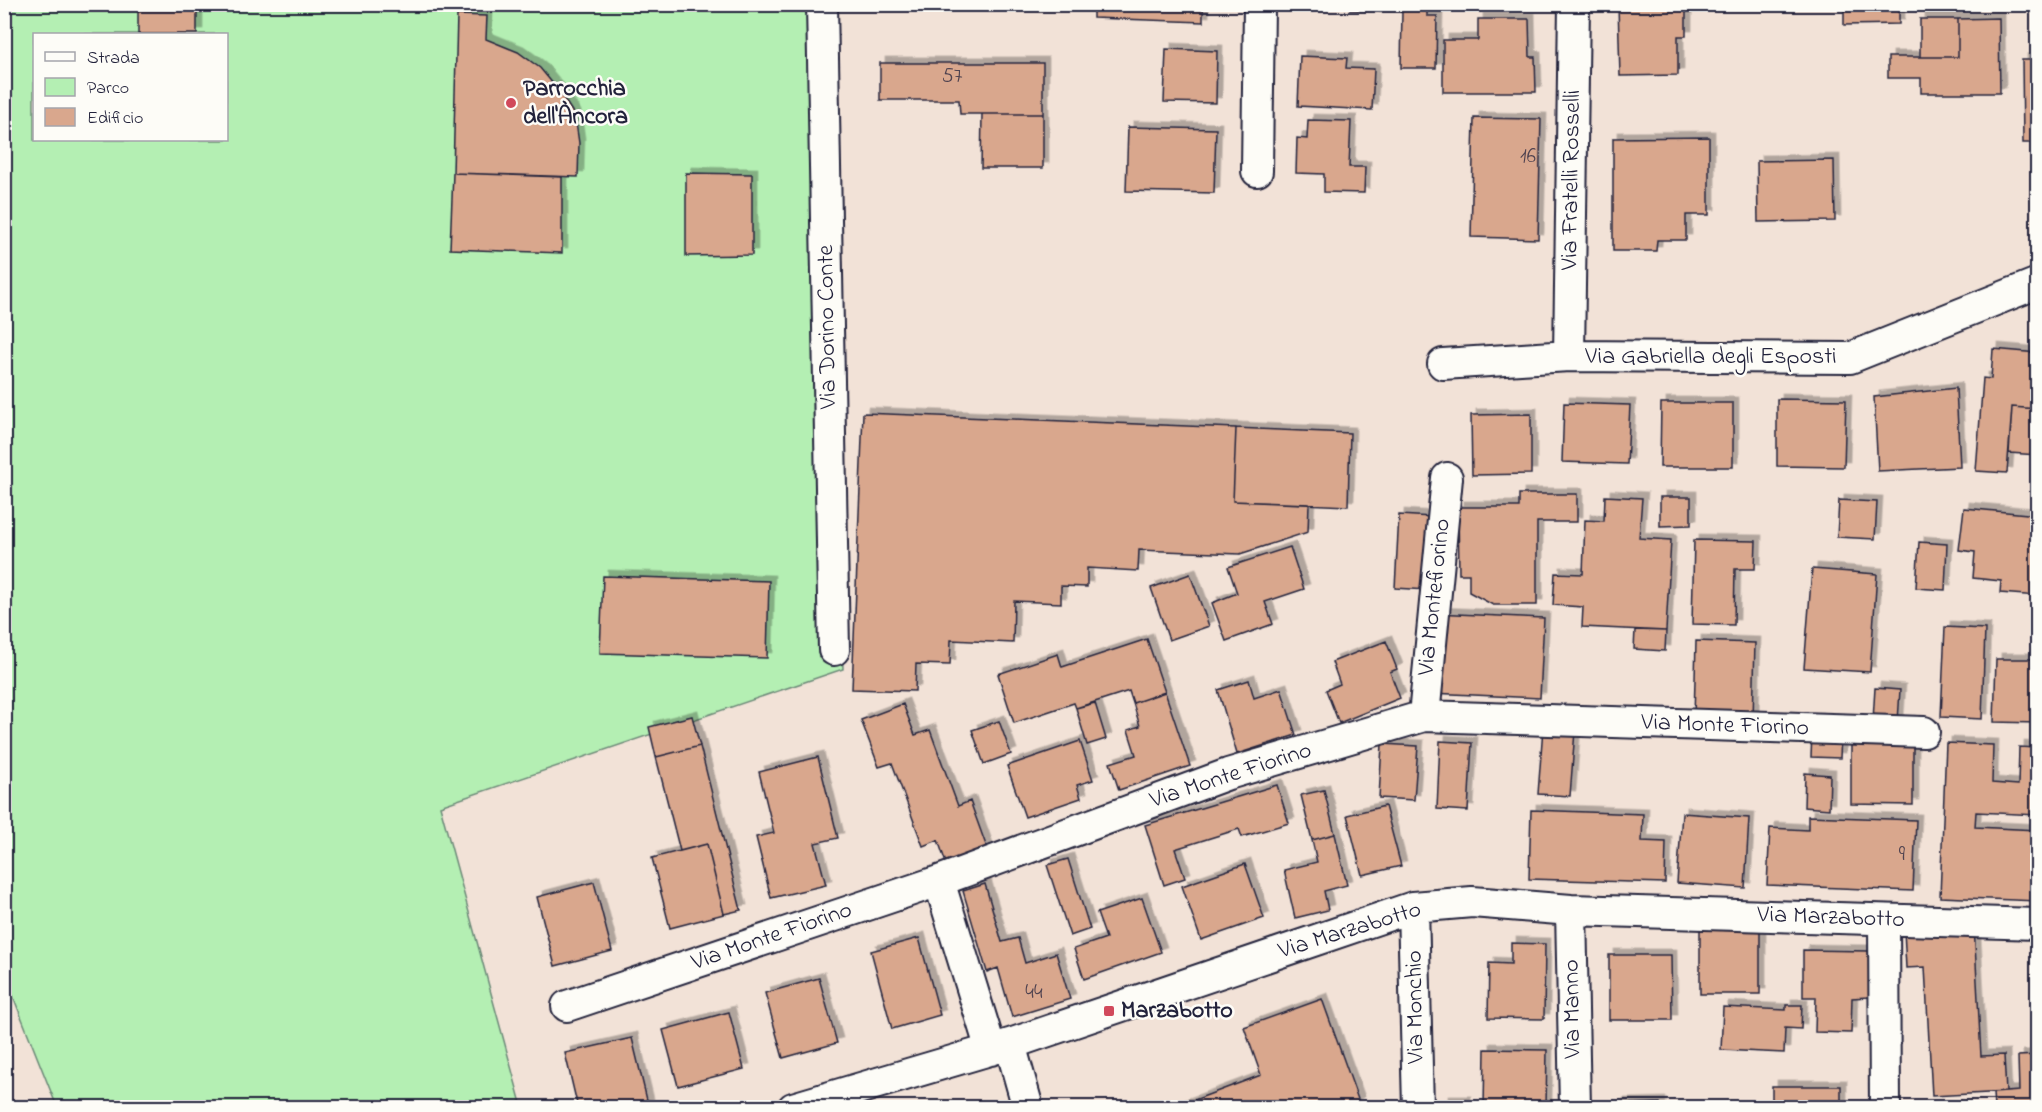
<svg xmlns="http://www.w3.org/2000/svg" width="2042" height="1112" font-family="'Indie Flower',sans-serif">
<defs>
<filter id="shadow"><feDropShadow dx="5.5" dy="-5.5" stdDeviation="0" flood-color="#0004"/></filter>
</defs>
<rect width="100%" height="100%" fill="#f2e2d7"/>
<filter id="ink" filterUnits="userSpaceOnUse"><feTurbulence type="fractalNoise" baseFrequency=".0167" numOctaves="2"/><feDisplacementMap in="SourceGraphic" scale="12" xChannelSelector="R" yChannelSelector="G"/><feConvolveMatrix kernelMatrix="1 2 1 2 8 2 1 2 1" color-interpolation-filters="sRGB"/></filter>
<g filter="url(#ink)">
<path fill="#b4efb3" stroke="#6b8877" stroke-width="1.5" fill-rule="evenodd" d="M4 5H822L843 669 440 806 522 1107H57L7 981H4ZM34 34H226V140H34Z"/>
<path fill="#d9a78d" stroke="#22223b" stroke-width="1.5" filter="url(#shadow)" d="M138 4H197V34H138Z
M910 4H972V8L910 6Z
M1093 4H1203V22L1093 18Z
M1351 4H1427V16H1437L1436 68H1401L1402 11 1350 10Z
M1618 4H1686V36H1678V75L1620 76Z
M1844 4H1899V24L1844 25Z
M457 15 487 16 486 39 518 52 540 68 559 91 575 116 579 143 578 177 453 173Z
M1999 18 2000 93H1921V78H1888V57H1958V19Z
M1478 19H1529L1530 57H1535L1536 92H1443V40H1478Z
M1920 19H1958V57H1920Z
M1166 49 1217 51 1216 103 1164 102Z
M1300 56 1347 58 1346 68 1374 69 1372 110 1298 106Z
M2022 60H2038V143H2023Z
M880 63H1043V114H960L959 100H880Z
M982 114H1043V168H981Z
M1474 118 1541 119 1538 239 1471 237Z
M1308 120 1351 121 1349 167H1365L1364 193 1324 192V174L1296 173 1297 138 1307 139Z
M1128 127 1216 129 1214 193 1126 191Z
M1709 137V215H1686V240H1657L1656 251H1613V138Z
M1834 160 1835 221 1758 222 1757 161Z
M453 173 562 177V253L450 249Z
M686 173 752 174V255L686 256Z
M1993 349 2038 353V409L2012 407 2007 473 1976 471 1983 378 1991 379Z
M1956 388 1960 467 1878 471 1874 397Z
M1777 399 1846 400 1844 467 1777 466Z
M1564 403 1630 405 1627 464 1562 462Z
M1661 403H1733V467H1660Z
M2012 407 2038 409V455L2009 453Z
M863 413 1236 428 1233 501 1309 504 1308 532 1240 554 1139 550 1138 571 1087 568V587L1061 586V603L1014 601 1013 643 951 640 950 665 916 664 915 691 852 689Z
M1531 414V474L1472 475 1471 415Z
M1236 428 1350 433 1348 506 1233 501Z
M1519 494H1577V522H1537V605H1493L1469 592V574H1459L1458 507H1519Z
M1605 496 1642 498 1639 538 1671 540 1666 631 1582 627 1583 607 1553 605 1555 573 1583 574 1585 520 1604 521Z
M1660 497H1691V525L1660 526Z
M1839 500 1877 502 1875 539 1837 537Z
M1964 508 2038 515V596L2000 593 2001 581 1973 578 1975 552 1959 550Z
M1399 515 1432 517 1428 590 1395 588Z
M1694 540 1756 541 1755 569H1735L1734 625 1692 624Z
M1919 542 1947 544 1945 590 1916 588Z
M1290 547 1304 589 1265 602 1273 624 1226 641 1212 603 1237 593 1228 567Z
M1812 569 1877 574 1870 672 1804 668Z
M1190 574 1209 626 1169 640 1151 588Z
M603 576 769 581 767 658 600 653Z
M1435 613 1544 618 1540 698 1431 693Z
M1945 627 1985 629 1982 719 1941 717Z
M1635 630 1666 631 1665 651 1634 649Z
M1147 639 1165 692 1133 703 1129 691 1076 708 1074 703 1014 723 998 674 1058 654 1062 667Z
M1386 641 1397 669 1390 672 1400 698 1339 723 1326 690 1340 684 1332 662Z
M1696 641 1755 643 1753 720 1694 718Z
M1996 659H2038V723L1994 722Z
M1249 680 1254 698 1281 689 1296 735 1237 754 1218 690Z
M1875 688 1900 690 1898 722 1873 720Z
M1165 692 1190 766 1119 790 1110 763 1136 755 1128 730 1140 726 1133 703Z
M1095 703 1106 739 1087 745 1076 708Z
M903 704 915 735 930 730 958 806 970 801 987 848 946 863 938 840 923 846 892 763 879 767 861 720Z
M692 716 700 746 656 757 649 727Z
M999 721 1011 754 984 764 972 730Z
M1543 728 1575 731 1570 796 1538 794Z
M1812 734 1841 736 1840 758 1811 757Z
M1851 739H1913V805L1851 804Z
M1080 741 1093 780 1077 785 1081 798 1025 817 1007 766Z
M1440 741 1472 743 1468 811 1437 809Z
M1946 743 1993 745 1992 783 2018 785 2019 747 2038 748V815L1976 812 1975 827 2038 830V901L1940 897Z
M1382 744 1418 746 1414 800 1379 798Z
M700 746 741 910 724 914 707 844 680 851 656 757Z
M818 757 838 838 815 843 826 885 771 898 756 837 774 833 759 772Z
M1805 773 1830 775 1829 809 1804 807Z
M1277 785 1289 823 1242 837 1239 829 1175 849 1185 878 1164 885 1145 825Z
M1324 790 1335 834 1312 840 1301 795Z
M1385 806 1401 866 1362 875 1347 815Z
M1531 810 1643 814 1642 841 1666 842 1665 883 1529 879Z
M1682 813 1749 818 1745 888 1677 883Z
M1808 816 1916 820 1913 891 1767 885 1770 828 1808 830Z
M1335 834 1347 885 1324 891 1328 910 1295 918 1284 870 1317 862 1312 840Z
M707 844 724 914 670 928 652 858Z
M1068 859 1090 929 1070 936 1047 865Z
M1245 864 1264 918 1201 940 1182 886Z
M594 882 612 951 555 966 537 897Z
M985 884 1002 942 1018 938 1025 963 1056 953 1070 999 1012 1017 998 968 987 972 963 891Z
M1142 898 1161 952 1084 979 1074 949 1106 938 1097 913Z
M1760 921V994H1700V922Z
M1974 925 1981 1056 2004 1055 2006 1092 1932 1096 1925 967 1906 968 1904 930Z
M919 938 940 1015 892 1029 871 951Z
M1511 943 1545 944 1544 1019 1488 1018 1489 963 1511 964Z
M1803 950 1869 951V997L1852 998 1851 1033 1815 1032 1816 997H1803Z
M1609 955H1671L1672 1020H1609Z
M819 978 837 1043 783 1058 765 993Z
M1322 999 1359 1102 1345 1108H1173L1261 1075 1244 1027Z
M1786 1005H1802L1801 1029 1785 1028 1784 1053 1721 1050 1723 1007 1786 1010Z
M729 1012 744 1069 678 1086 663 1030Z
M632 1038 648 1104 633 1108H578L565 1053Z
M1485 1049 1547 1050 1546 1108H1484Z
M2038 1055V1108H1994L1993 1093 2019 1091 2018 1056Z
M1772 1086H1841V1108H1772Z
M1443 1102H1465V1108H1443Z
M1660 1103V1108H1618V1104Z"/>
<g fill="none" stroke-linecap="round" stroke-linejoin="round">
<g stroke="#22223b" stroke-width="34">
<path id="street" d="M822 4 834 650
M1257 171 1259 4
M1569 356 1574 4
M1443 364 1569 356 1850 358 2038 283
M1424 716 1447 478
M939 881 991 1050
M1413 907 1418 1108
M1571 910 1575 1108
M1884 920 1885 1108
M567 1006 939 881 1228 774 1424 716 1924 732
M1010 1044 1028 1108
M793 1108 1010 1044 1413 907 1472 902 1571 910 2038 924"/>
</g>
<use href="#street" stroke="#fdfcf7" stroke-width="30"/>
</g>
</g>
<g fill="#d1495b" stroke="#fdfcf7" stroke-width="2">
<circle cx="511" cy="103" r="6"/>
<rect x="1103" y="1005" width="12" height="12" rx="3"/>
</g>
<g text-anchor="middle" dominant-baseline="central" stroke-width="5" stroke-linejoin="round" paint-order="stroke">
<g font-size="21" fill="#504350">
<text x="952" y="77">57</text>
<text x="1528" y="157">16</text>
<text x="1902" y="855">9</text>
<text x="1034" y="993">44</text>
</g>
<g font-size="24" font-weight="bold" fill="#22223b" stroke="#fdfcf7" text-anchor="start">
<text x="523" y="89">Parrocchia<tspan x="523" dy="28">dell'Àncora</tspan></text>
<text x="1121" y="1011">Marzabotto</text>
</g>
<g font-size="24" fill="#22223b" stroke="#fdfcf7">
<text transform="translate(1572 180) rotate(-89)">Via Fratelli Rosselli</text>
<text transform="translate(828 327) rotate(-91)">Via Dorino Conte</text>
<text x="1711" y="357">Via Gabriella degli Esposti</text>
<text transform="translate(1435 597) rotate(-84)">Via Montefiorino</text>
<text transform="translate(1725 726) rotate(2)">Via Monte Fiorino</text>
<text transform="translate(1231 776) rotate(-18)">Via Monte Fiorino</text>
<text transform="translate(1831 918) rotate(2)">Via Marzabotto</text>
<text transform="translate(1350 931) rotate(-17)">Via Marzabotto</text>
<text transform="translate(772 937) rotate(-19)">Via Monte Fiorino</text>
<text transform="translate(1416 1007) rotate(-91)">Via Monchio</text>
<text transform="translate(1573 1009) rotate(-91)">Via Manno</text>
</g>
</g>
<rect width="2042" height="1112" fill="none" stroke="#fdfcf7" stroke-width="24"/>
<rect x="12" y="12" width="2018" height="1088" fill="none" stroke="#22223b" stroke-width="2" filter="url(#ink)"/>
<rect x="33" y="33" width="195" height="108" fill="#fdfcf7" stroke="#a5a5ac" stroke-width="1.5"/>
<rect x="45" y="52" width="30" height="9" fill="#fdfcf7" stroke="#a5a5ac" stroke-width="1.5"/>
<text x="87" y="63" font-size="18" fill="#22223b">Strada</text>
<rect x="45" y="78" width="30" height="18" fill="#b4efb3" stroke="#a5a5ac" stroke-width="1.5"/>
<text x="87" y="93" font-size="18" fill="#22223b">Parco</text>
<rect x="45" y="108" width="30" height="18" fill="#d9a78d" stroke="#a5a5ac" stroke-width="1.5"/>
<text x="87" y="123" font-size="18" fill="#22223b">Edificio</text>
</svg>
